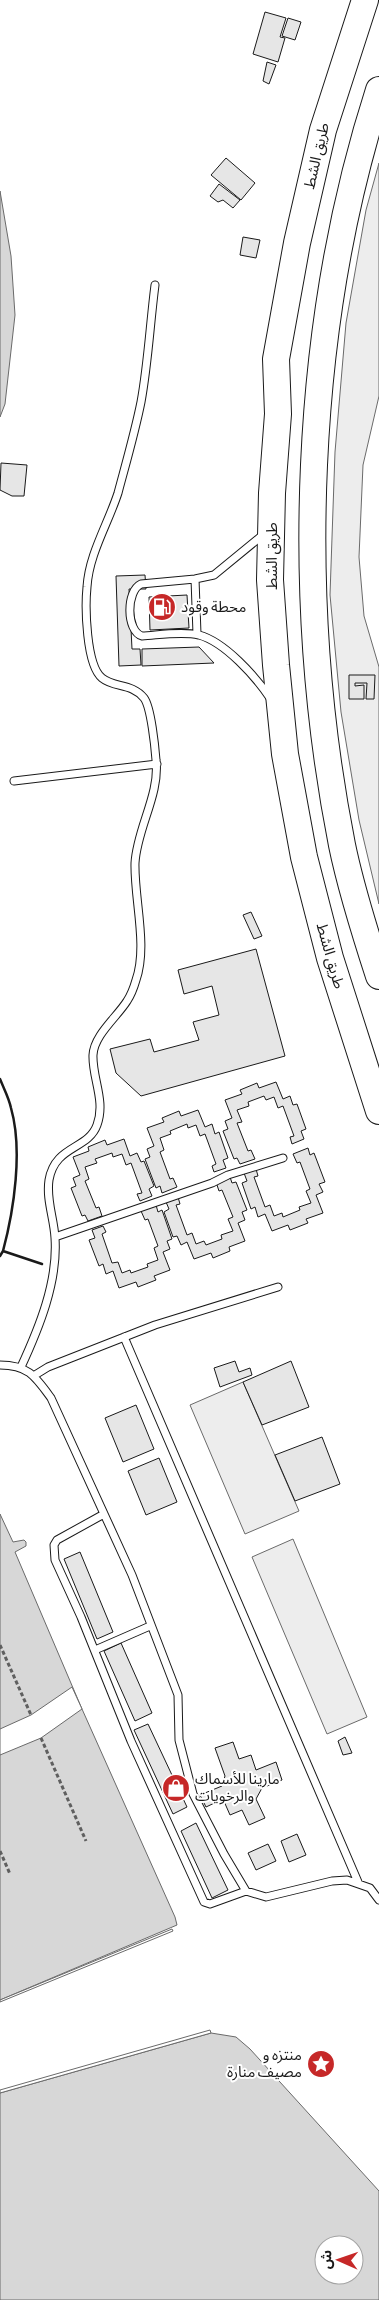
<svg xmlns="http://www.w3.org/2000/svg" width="379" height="2300" font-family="'Alegreya Sans','Noto Sans Arabic',sans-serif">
<rect width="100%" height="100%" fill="#fff"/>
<path fill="#ededed" stroke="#6a6a6a" d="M379 163V396L363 465 359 557 364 616 379 667V904L359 820 341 712 330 595 335 452 346 323 366 210Z
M243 1382 299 1511 245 1534 190 1405Z
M293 1539 367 1717 327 1734 252 1557Z"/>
<path fill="#d7d7d7" stroke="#6a6a6a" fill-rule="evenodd" d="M0 191 11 256 15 315 5 404 0 417Z
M0 1514 13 1542 24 1540 26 1542V1546L15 1552 82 1709 175 1917 177 1925 0 2000Z
M211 2033 236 2037 250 2049 379 2191V2300H0V2093ZM324 2245H354V2275H324Z"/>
<path fill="#fff" stroke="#6a6a6a" d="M72 1687 82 1709 41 1738 0 1755V1729L31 1715Z
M172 1929 173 1931 0 2002V2000Z
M210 2030 211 2033 0 2093V2090Z"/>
<path fill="#e6e6e6" stroke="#1a1a1a" d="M265 12 286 18 280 37 285 38 278 62 253 54Z
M288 18 301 22 295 40 282 36Z
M267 62 276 65 269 84 263 81Z
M226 158 255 183 241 200 211 175Z
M219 184 240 200 233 208 223 200 218 202 210 196Z
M243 237 260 240 256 258 240 255Z
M1 463 27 465 24 496H12L0 490Z
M145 575 146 589H129L132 649H140L141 665 119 666 116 576Z
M187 595 189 628 150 630 149 597Z
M199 647 214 663 142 666V649Z
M349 675H375L374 699H366L367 683H355V686L364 685V699H349Z
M251 912 262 936 254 939 243 915Z
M256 949 285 1056 141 1096 116 1073 110 1049 150 1039 154 1052 199 1040 193 1022 219 1015 212 986 184 994 178 970Z
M276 1082 283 1099 290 1096 293 1105 297 1104 306 1129 301 1131 304 1139 292 1144 290 1137 294 1136 283 1106 278 1108 274 1097 266 1100 264 1096 248 1102 249 1106 237 1110 242 1122 237 1123 248 1151 251 1150 255 1159 240 1164 237 1158 234 1159 223 1131 228 1129 225 1121 232 1118 225 1100 242 1094 240 1090 257 1083 259 1088Z
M198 1110 205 1127 212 1124 215 1134 219 1132 228 1158 223 1160 226 1168 214 1172 212 1166 216 1164 205 1134 200 1136 196 1125 188 1128 187 1124 170 1131 171 1134 160 1138 164 1150 160 1152 170 1179 173 1178 177 1187 162 1193 160 1186 156 1188 145 1159 150 1157 147 1149 154 1146 147 1128 164 1122 162 1118 179 1111 181 1116Z
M124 1139 130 1156 137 1153 141 1162 144 1161 154 1186 149 1189 152 1196 140 1201 137 1194 142 1193 131 1163 126 1165 122 1154 113 1157 112 1153 95 1159 97 1163 85 1167 89 1179 85 1181 96 1208 99 1207 102 1216 88 1221 85 1215 82 1216 71 1188 76 1186 73 1178 80 1175 73 1157 89 1151 88 1147 105 1140 107 1145Z
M308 1148 310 1155 314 1153 325 1182 319 1184 323 1192 316 1195 323 1213 306 1219 308 1223 290 1230 288 1225 272 1231 265 1214 258 1217 255 1207 251 1209 242 1183 247 1181 244 1173 256 1169 258 1176 254 1177 265 1207 270 1205 274 1216 282 1213 283 1217 300 1210 299 1207 311 1203 306 1191 310 1189 300 1162 297 1163 293 1154Z
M230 1177 232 1183 236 1182 247 1210 242 1212 245 1220 238 1223 245 1241 229 1247 230 1251 213 1258 211 1253 194 1259 187 1242 181 1245 177 1236 173 1237 164 1212 169 1209 166 1202 178 1197 180 1204 176 1205 187 1235 192 1233 196 1244 204 1241 206 1245 222 1239 221 1235 233 1231 228 1219 233 1217 222 1190 219 1191 216 1182Z
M156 1205 158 1212 162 1210 172 1239 167 1241 170 1249 163 1252 170 1270 154 1276 156 1280 138 1287 136 1282 119 1288 113 1271 106 1274 103 1264 99 1266 89 1240 95 1238 92 1230 103 1226 106 1232 102 1234 112 1263 118 1262 122 1273 130 1270 131 1273 148 1267 147 1264 158 1260 154 1248 158 1246 148 1219 145 1220 141 1211Z
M235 1361 239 1372 250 1368 252 1375 220 1387 214 1368Z
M291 1361 309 1407 262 1425 243 1382Z
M136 1405 154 1449 123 1462 105 1418Z
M322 1437 340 1484 295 1501 275 1455Z
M159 1458 177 1502 146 1515 128 1471Z
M80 1552 113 1632 97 1639 64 1559Z
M121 1643 152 1713 135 1721 104 1651Z
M148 1724 187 1807 173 1814 134 1730Z
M345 1737 352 1753 343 1755 338 1741Z
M233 1742 239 1759 251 1755 256 1770 276 1762 282 1780 262 1788 256 1799 265 1818 249 1825 242 1810 230 1815 223 1799 206 1807 200 1795 222 1786 225 1776 215 1748Z
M196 1823 228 1890 212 1898 181 1831Z
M297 1834 306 1855 289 1862 281 1841Z
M268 1844 276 1861 256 1870 248 1853Z"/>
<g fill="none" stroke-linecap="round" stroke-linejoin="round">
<g stroke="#1a1a1a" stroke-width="9">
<path id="lane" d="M264 534 214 575 195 579 141 584C126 591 126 631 142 636 159 635 182 631 199 635 225 642 256 677 270 698
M195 579 197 634
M14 781 157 764
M55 1237 212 1183 228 1175 283 1158
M124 1337 358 1882
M0 1365C28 1365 35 1376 51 1398L132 1575 178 1695 179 1740 193 1794 224 1854 246 1891 266 1897 332 1881 347 1880 370 1888 379 1900
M21 1367C39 1328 58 1282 55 1238 54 1218 46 1200 49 1180 55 1145 88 1150 97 1125 106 1101 92 1078 93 1055 94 1035 117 1017 127 1001 131 995 134 987 136 980 148 946 134 899 135 863 137 828 160 795 156 760 155 747 151 707 144 698 132 683 114 688 102 678 86 665 85 607 87 587 89 554 108 524 118 493 126 463 135 432 141 402 148 364 150 324 155 285
M35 1375 48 1367 155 1325 278 1287
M104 1514 57 1540 54 1545 55 1560 81 1617 131 1741 204 1902 210 1904 246 1891
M95 1650 150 1626"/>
</g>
<g stroke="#1a1a1a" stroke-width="28">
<path id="highway" d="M365 0 323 130 297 243 276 359 278 414 272 493 270 580 276 665 285 754 304 857 330 958 379 1111
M379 90C303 326 294 602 342 845 351 889 365 933 379 976"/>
</g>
<path stroke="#5f5f5f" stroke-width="3" stroke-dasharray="4 2.5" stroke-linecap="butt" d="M0 1645 31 1715
M41 1738 86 1841
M0 1851 10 1874"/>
<use href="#lane" stroke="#fff" stroke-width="7"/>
<use href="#highway" stroke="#fff" stroke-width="26"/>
<path stroke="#1a1a1a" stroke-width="2.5" d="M0 1079C4 1089 9 1098 11 1108 23 1150 14 1210 3 1251L42 1264
M0 1256 3 1251"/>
</g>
<defs>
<g id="fuel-disc" transform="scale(1.4375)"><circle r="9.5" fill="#c62828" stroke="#fff"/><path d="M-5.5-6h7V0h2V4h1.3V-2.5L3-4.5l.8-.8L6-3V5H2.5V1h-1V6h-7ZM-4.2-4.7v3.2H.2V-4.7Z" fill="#fff"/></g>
<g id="shop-disc" transform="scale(1.4375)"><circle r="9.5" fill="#c62828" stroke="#fff"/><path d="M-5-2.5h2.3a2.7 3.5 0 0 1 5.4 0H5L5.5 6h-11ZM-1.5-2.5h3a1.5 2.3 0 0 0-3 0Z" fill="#fff"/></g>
<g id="sight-disc" transform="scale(1.4375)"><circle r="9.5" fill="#c62828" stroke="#fff"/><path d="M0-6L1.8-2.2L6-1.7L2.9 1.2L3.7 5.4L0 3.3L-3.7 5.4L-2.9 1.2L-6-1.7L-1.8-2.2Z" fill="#fff"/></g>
</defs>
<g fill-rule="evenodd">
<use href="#fuel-disc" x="162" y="607"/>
<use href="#shop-disc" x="176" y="1788"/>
<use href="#sight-disc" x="321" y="2064"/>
</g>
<g text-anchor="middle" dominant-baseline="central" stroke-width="4" stroke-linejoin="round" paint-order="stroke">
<g font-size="15" fill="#1a1a1a" stroke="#fff">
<text transform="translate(317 156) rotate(-77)">طريق الشط</text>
<text transform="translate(272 556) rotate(-90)">طريق الشط</text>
<text transform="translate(330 956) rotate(74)">طريق الشط</text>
</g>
<g font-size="15" fill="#1a1a1a" stroke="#fff" text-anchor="start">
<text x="181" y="607">محطة وقود</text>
<text x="195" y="1779">مارينا للأسماك<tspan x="195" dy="17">والرخويات</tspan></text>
<text x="302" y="2055" text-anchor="end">منتزه و<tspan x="302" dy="17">مصيف منارة</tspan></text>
</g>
</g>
<g transform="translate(339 2260) rotate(272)"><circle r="24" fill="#ffffff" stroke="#a3a3a3"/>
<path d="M0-4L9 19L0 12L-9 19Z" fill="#c62828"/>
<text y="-8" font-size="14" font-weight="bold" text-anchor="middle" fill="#1a1a1a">ش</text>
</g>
</svg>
